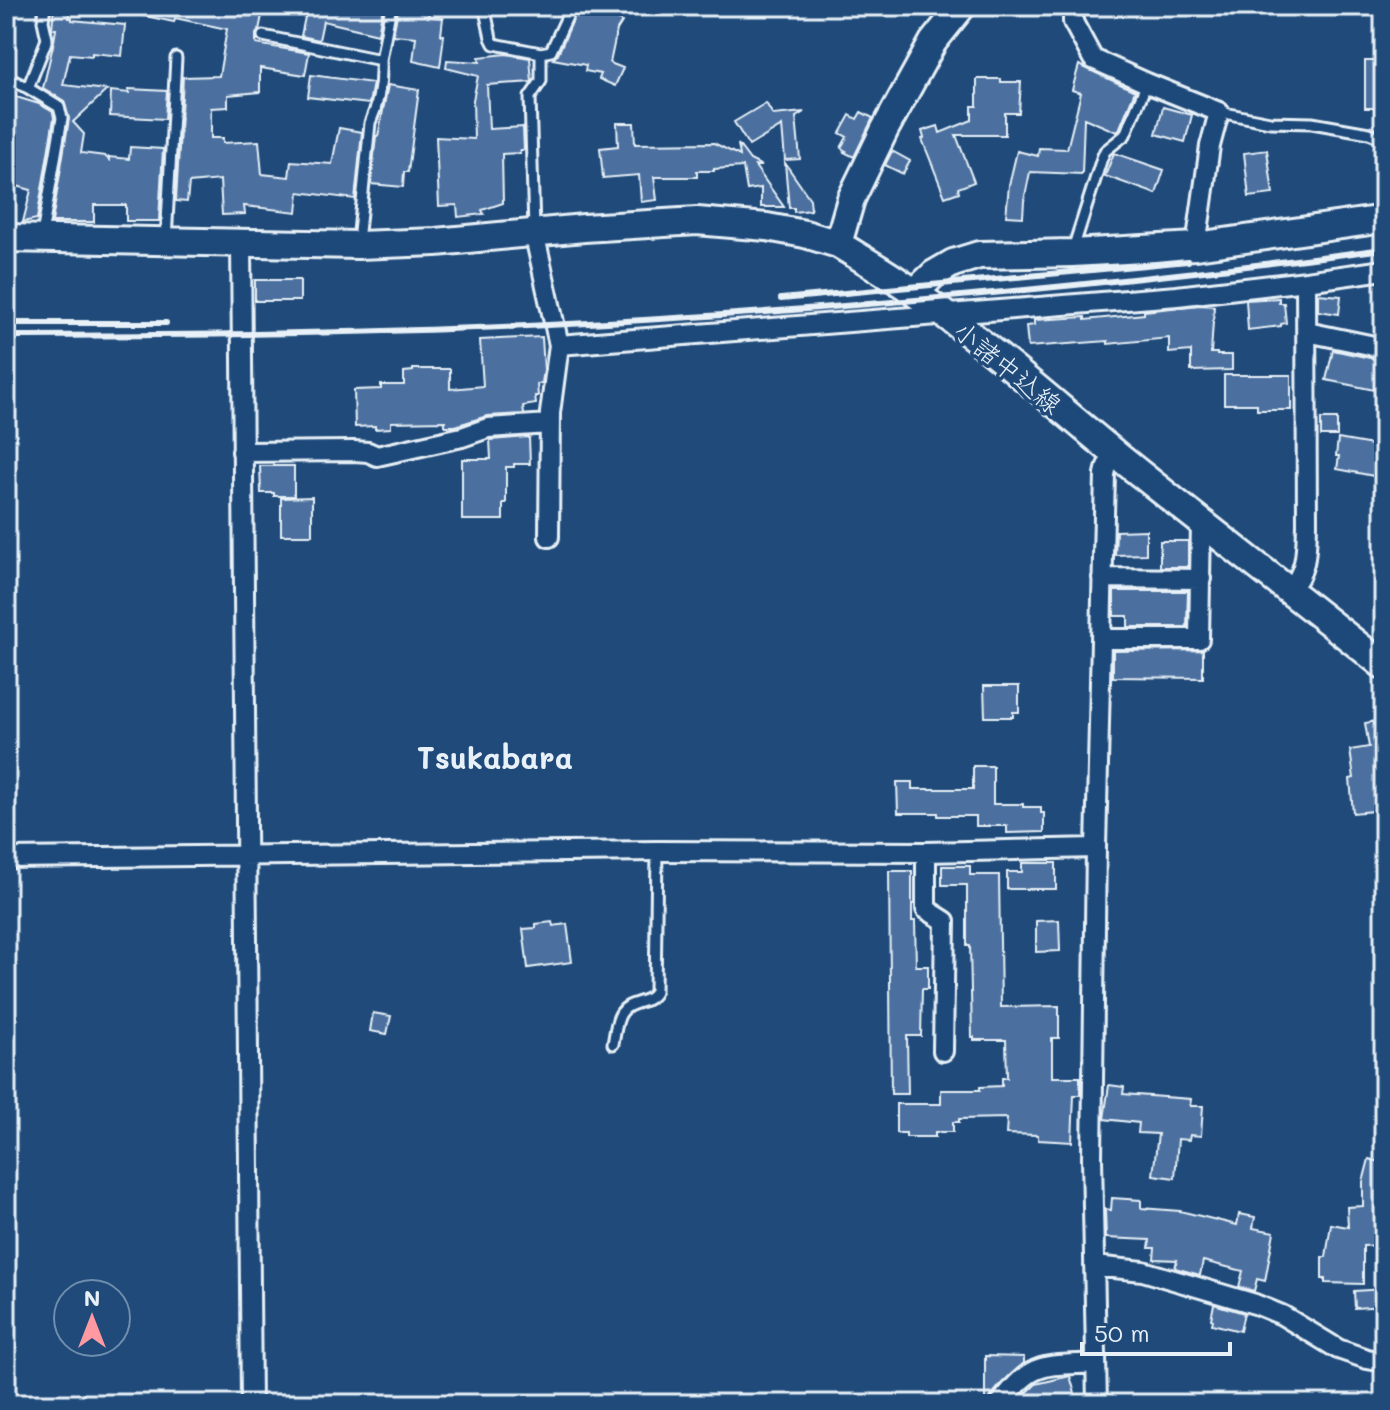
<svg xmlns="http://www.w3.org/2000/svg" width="1390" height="1410" font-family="Mali,'Klee One',sans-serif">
<rect width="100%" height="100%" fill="#1f4a7a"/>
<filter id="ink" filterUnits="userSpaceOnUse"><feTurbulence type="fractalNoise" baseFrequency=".0125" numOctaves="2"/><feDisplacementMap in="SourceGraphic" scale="16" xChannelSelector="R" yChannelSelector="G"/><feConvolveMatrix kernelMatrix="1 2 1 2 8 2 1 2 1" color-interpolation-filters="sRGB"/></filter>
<g filter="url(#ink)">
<path fill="#4c709f" stroke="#e8f1f8" stroke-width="2" d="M54 6H71L69 18H72V20L125 25 122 56 92 53V56L70 54 63 85 107 90 73 122 84 134 81 153 105 156 109 160V157L129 159 130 147 163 149 159 221H126V205H94V222H52L69 119 64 101 43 88 54 41 56 29H52Z
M131 6H264L259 30 256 34V44L309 53 305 75 260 68V92L228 95V107L211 108V138H223V143L259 141 262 174 289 177 291 161 332 164 339 128 362 132 355 199 299 192 297 212 244 206 245 214 222 215 220 180 189 183 187 202 176 201 183 77 219 76 227 29 175 18 174 22 131 13Z
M287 6H379L383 7 378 34 323 21 319 40 301 36 305 17 287 12Z
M579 6H586L602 15 604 11 622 22 617 30 610 63 623 68 615 86 599 79 601 74 585 71 586 65 553 59 558 54Z
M402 8 429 12 428 17 443 18 441 35H444L440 67 413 61 416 37 393 35 398 10 402 11Z
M506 54 530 58 532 82 487 85 489 129 523 127 524 150H520V153L502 154 503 203 482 210 484 214 458 217 457 205 439 206 436 137 474 139 473 100 478 76 446 68 447 60 480 62 479 57Z
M1365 61H1384V108H1365Z
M1079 65 1135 91 1119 130 1117 132 1084 118 1082 174 1030 172 1024 201 1023 217 1006 216 1009 185 1017 151 1038 156 1039 148 1067 149 1081 93 1072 90Z
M311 75 373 83 369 104 308 97Z
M977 79H1001V82H1021L1019 113H1005V135H956L974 182 958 188 959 192 945 197 922 139 924 138 922 131 938 126 940 133 972 120V106H977Z
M388 85 419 90 408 172H404L403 187 371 184 376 136H378Z
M129 89 167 91 165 119 110 116 111 91 129 93Z
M13 96 39 104 53 112 54 118 37 219 23 222 31 190 6 183V118Z
M766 103 773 115 804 112 796 117 800 159 785 160 782 126 749 146 734 122Z
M1163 107 1192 115 1185 142 1156 134Z
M861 112 873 118 854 157 844 152 846 151 841 148 847 137 840 133 850 115 857 119Z
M617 123H634L635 144 714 143 740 156 738 144 750 160 762 166H755L784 207H761V188L747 190 743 167 714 169V171H697V177H654L657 200 641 202 639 175 603 178 600 148 618 146Z
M1267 150 1273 194 1249 197 1244 153Z
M892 151 910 161 903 174 885 165Z
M1114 153 1164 170 1156 194 1105 176Z
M785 163 810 199 811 210 794 212V208H789Z
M255 280H300V301H255Z
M1318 294 1341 296 1339 314 1318 311Z
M1279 298V303H1284L1286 323 1281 324V326L1248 330 1246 300Z
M1200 305 1214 306 1211 353H1217V355H1232V370L1191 371V351L1169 353V338L1108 344V341L1028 347 1026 326 1034 325V320L1085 317V320L1144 314V311Z
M542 337 544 370 542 383 537 384 538 396H535L536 404 523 406 524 414 487 416 455 426H445V421L391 422V428L375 429V426L355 427 354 390 381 389V385H404V372L413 371V369H450V389L483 386 480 340Z
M1333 350 1384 361V392L1326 380Z
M1224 375H1291V410H1257V404H1224Z
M1321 419H1337V436H1321Z
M529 437 530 464H514V467H506V503H503V520H462V459H491L490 440Z
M1338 439 1384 447 1379 477 1337 469 1339 456H1336Z
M260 466H294V496H274V493H261Z
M312 497V535H281V498Z
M1146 530V554L1115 555 1116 531Z
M1160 541H1188V567H1160Z
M1114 591H1188L1187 627H1128V616H1114Z
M1203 650V678L1113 677V651Z
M984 686H1019V712H1013V717H985Z
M1384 720V810L1353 813 1350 779 1354 778 1350 750 1369 747 1365 723Z
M973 766H993V804H1023V807H1041V813H1044V832L1007 833V826H976V816H938V813H898L897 782H912V789H973Z
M1022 863H1056V889H1007V872H1022Z
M942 866H970V875H999L1001 1007 1059 1006V1038H1052V1077H1080V1095H1074L1072 1142 1038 1140V1135L1006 1134 1007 1118 959 1119V1122H953V1132H935V1137H906V1133H896V1104H941V1090H980V1087L1002 1086V1078H1007L1006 1040H974V1037H972L970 946H967V885H942Z
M889 871H912V921H915L916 966H928V989H922L921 1036H907L908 1094H891Z
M1059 920 1060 951 1036 952V921Z
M552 922 553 926 567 924 572 962 528 968 523 929 536 928V924Z
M373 1013 391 1016 387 1034 370 1031Z
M1109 1085 1124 1087 1123 1094 1191 1099 1190 1106H1203L1201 1136 1190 1135 1189 1140 1178 1139 1175 1178 1153 1175 1158 1134 1138 1133 1139 1123 1104 1119Z
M1369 1159 1384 1163V1245L1363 1246V1284L1325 1283V1279H1322V1257H1326L1331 1224 1348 1227 1347 1207 1363 1206V1182Z
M1112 1198 1141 1200V1208L1180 1211 1237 1225 1239 1214 1255 1217 1253 1228 1274 1232 1265 1281 1257 1279 1254 1291 1239 1287 1243 1271 1203 1261 1200 1275 1175 1268 1177 1260 1154 1259 1155 1248H1149L1150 1240 1106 1238 1105 1209 1111 1210Z
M1384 1289V1306L1355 1308 1354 1291Z
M1214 1304 1244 1313 1240 1331 1212 1324 1213 1320 1211 1319Z
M985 1356 1024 1357V1363L1002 1383 991 1396 988 1404H985Z
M1070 1376 1078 1404H1015L1036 1384Z"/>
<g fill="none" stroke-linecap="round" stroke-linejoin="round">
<g stroke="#e8f1f8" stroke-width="15">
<path id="lane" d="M484 6 491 38 494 44 541 53
M263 36 381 60C382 83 379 103 370 123L358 242
M381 60 391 6
M6 77 28 88 59 107 62 118 42 235
M28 88 47 39 43 21 45 6
M1219 112 1270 122 1312 123 1369 133 1384 139
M534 229 530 97 541 81V53L551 51 571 8
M166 240 176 58
M1073 249 1102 158 1105 151 1125 135 1147 83
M613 1044C615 1035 616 1019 622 1012 630 1000 648 1005 655 992L657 851"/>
</g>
<g stroke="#e8f1f8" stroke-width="24">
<path id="street" d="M1067 6 1073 11V22L1093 59 1147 83 1219 112 1210 146 1196 246
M534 232 559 345 550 413 549 537
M241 242 251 1404
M1307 332 1384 348
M559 345 1177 296 1306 281
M242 452 354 451 368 452 377 456 462 437 488 428 550 424
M1102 578 1201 579
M1290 590C1308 569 1306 550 1307 524L1306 281 1384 270
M1101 639H1199L1201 522
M926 852V909L945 921 943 1051
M6 858 657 851 926 852 1096 848
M1094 1266 1143 1271 1255 1304 1282 1315 1338 1349 1367 1359 1384 1362
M1000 1404C1009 1393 1019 1379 1032 1372 1049 1362 1077 1365 1096 1363
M1097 1404 1092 1158 1096 848 1105 474 1107 466 1116 454"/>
</g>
<g stroke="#e8f1f8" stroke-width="32">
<path id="secondary" d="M962 6 933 42 885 129 851 199 838 244C864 260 891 275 915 293 986 343 1051 401 1118 456 1206 527 1296 595 1384 666
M6 238 358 245 436 242 584 228 697 221 767 227 805 234 838 244
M915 292 934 274 953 263 979 255 1072 253 1196 246 1384 219"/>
</g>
<use href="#lane" stroke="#1f4a7a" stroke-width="9"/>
<use href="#street" stroke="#1f4a7a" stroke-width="18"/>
<use href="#secondary" stroke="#1f4a7a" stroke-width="26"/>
<path stroke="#e8f1f8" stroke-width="6" d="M781 299 1188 261
M6 323H166
M6 336C180 335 353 334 527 326 813 313 1099 286 1384 249"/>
</g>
</g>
<g text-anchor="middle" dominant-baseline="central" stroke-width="7" stroke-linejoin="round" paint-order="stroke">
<g font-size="26" fill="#e8f1f8" stroke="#1f4a7a">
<text transform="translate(1008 367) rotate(39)">小諸中込線</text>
</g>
<g font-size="30" font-weight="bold" fill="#e8f1f8" stroke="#1f4a7a">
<text x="495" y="757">Tsukabara</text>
</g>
</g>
<rect width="1390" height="1410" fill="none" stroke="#1f4a7a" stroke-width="32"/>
<rect x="16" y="16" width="1358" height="1378" fill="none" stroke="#e8f1f8" stroke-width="3" filter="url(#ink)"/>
<g transform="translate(92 1318)"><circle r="38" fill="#1f4a7a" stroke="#6f8dac" stroke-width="2"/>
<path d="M0-6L14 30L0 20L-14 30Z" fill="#ff9aa2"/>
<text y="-12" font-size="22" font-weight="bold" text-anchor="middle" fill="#e8f1f8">N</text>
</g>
<path d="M1082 1342v12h148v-12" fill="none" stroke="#e8f1f8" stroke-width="4"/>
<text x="1094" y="1342" font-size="24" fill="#e8f1f8" stroke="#1f4a7a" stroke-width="6" paint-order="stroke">50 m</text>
</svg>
